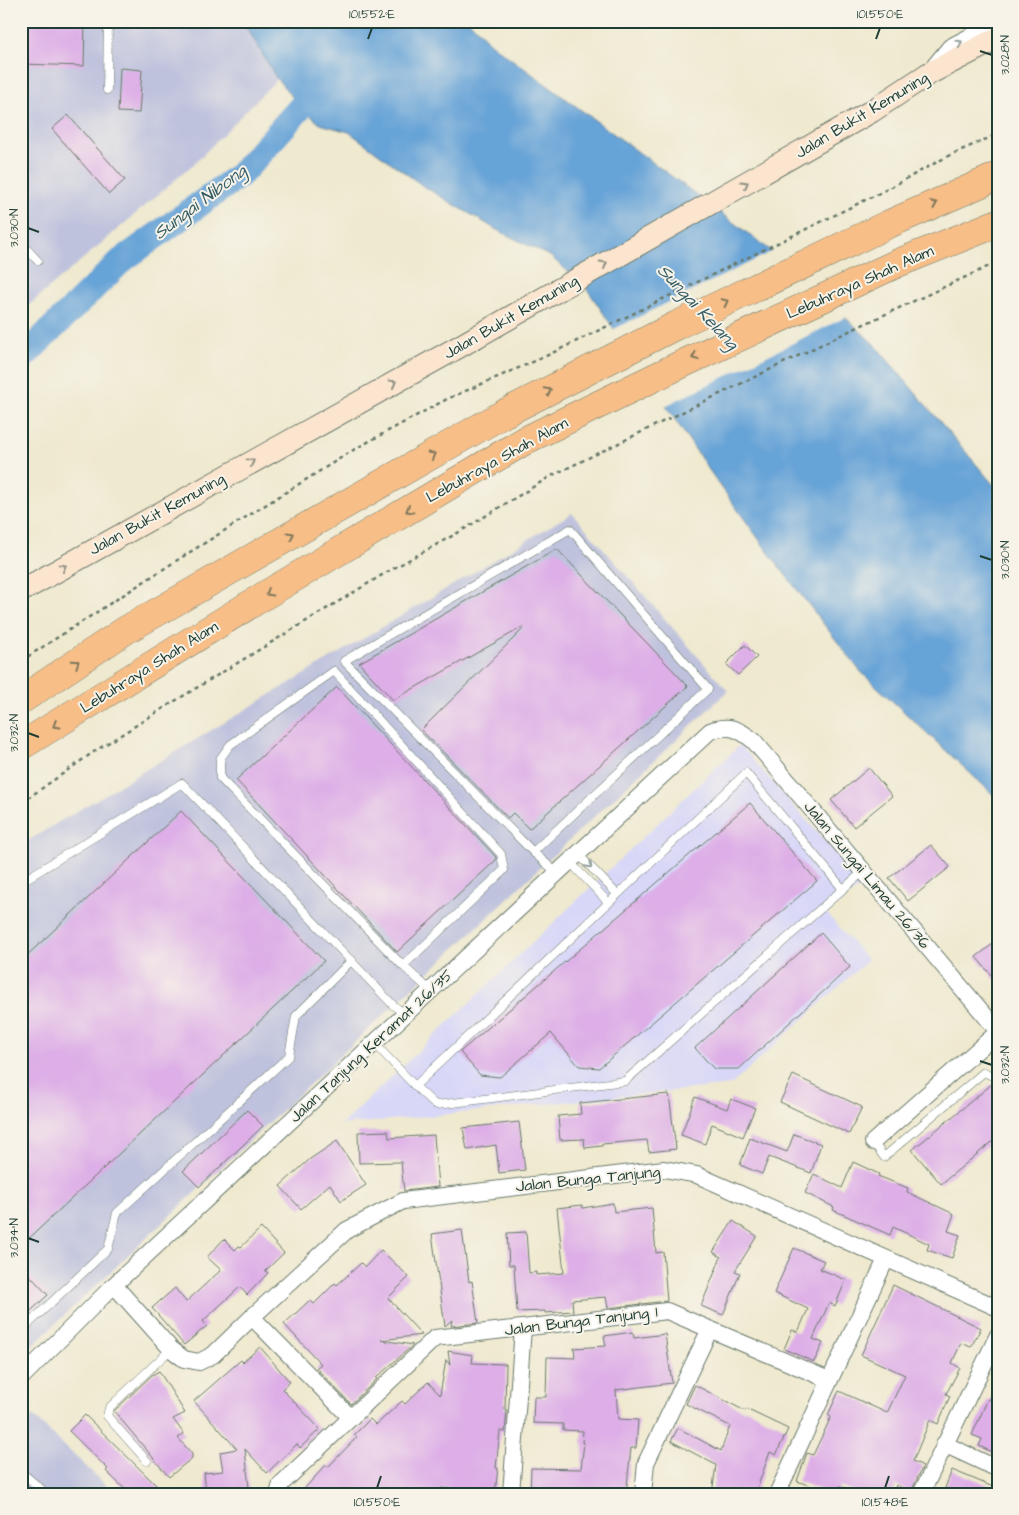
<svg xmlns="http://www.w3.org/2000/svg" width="1019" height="1515" font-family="'Architects Daughter',sans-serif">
<rect width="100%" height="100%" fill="#f7f3e8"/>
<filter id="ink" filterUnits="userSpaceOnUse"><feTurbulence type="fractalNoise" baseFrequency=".02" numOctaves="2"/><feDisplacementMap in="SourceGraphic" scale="10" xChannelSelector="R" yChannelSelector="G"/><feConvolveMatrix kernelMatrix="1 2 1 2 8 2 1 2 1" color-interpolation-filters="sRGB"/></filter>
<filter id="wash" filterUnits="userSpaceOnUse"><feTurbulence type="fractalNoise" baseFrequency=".0096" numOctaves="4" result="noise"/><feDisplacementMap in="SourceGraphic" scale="20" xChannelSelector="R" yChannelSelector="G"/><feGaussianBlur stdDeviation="1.12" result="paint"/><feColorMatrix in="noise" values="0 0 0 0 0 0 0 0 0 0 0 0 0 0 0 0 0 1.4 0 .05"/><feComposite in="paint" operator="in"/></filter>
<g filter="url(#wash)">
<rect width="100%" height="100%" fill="#efe9cf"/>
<path fill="#d8d7f8" d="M740 745 863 884 827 914 868 960 731 1085 341 1125Z"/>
<path fill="#bfc2dd" d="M21 21H243L277 79 195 163 21 312Z
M572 513 728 691 21 1356V845Z
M33 1416 115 1494H21V1427Z"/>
<path fill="#66a3d7" stroke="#427086" d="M243 21H469L491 44 682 184 782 259 874 344 998 490V799L860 671 771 556 709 470 585 286 550 256 497 230 423 186 349 132 320 124 301 107 277 79Z"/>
<path fill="#efe9cf" d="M775 250 848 316 663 407 612 330Z"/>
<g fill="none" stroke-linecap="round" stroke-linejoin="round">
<path stroke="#66a3d7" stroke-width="26" d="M21 359 121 261 240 175 301 107 328 83"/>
</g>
<g id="blocks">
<path fill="#ddaee7" d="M21 21H85L84 66 21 64Z
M120 68 142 70 139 113 118 112Z
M68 115 125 180 109 194 52 129Z
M557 549 688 686 529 829 513 813 508 818 421 730 524 628 523 627 393 700 359 663Z
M745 645 757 657 738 675 726 664Z
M337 687 496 857V860L397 952 236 780Z
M869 768 892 796 854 827 831 800Z
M750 803 817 881 599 1068 579 1066 551 1033 500 1077 480 1075 460 1052Z
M181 811 324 961 21 1246V961Z
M931 845 950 867 908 901 889 878Z
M821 933 850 967 739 1069H714L695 1048Z
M998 940V983L976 957Z
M793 1075 862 1107 849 1134 780 1102Z
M992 1084 998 1091V1137L941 1184 912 1150Z
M669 1094 676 1149 649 1152 647 1140 602 1144V1146L585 1148 584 1139 560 1140 558 1116 581 1114 580 1103Z
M695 1097 727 1109 731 1099 755 1108 743 1137 712 1124 705 1144 681 1135Z
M247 1110 263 1126 199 1187 183 1171Z
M519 1122 525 1170 499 1173 496 1145 467 1150 463 1128Z
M388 1131 389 1138 434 1135 438 1187 404 1191 401 1162 359 1163 358 1132Z
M794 1134 821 1144 811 1173 769 1157 762 1174 740 1165 750 1138 787 1152Z
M337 1141 366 1185 341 1201 330 1184 301 1209 280 1186 310 1159Z
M853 1162 879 1174 878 1176 908 1188 907 1192 954 1214 948 1231 960 1235 952 1258 927 1250 929 1244 893 1227 890 1235 833 1210 834 1207 805 1193 814 1174 842 1188Z
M613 1203 614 1212 652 1208 656 1253 663 1252 667 1301 608 1308 606 1297 572 1300 573 1311 545 1313V1311L517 1312 514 1265H509L507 1233 526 1232 529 1273 536 1272V1275L564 1273 557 1208 582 1205 583 1208Z
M733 1221 757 1236 735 1271 740 1273 723 1315 701 1306 721 1257 713 1252Z
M261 1228 284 1253 265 1271 268 1273 247 1295 240 1287 203 1321 207 1326 184 1345 152 1308 175 1288 186 1302 221 1270 207 1257 224 1239 235 1250 239 1246 241 1247Z
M462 1230 469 1282 472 1281 478 1323 451 1326 452 1320 445 1326 432 1234Z
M794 1248 824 1261 820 1269 846 1280 835 1306 829 1303 813 1339 823 1343 814 1362 784 1349 792 1330 798 1332 808 1309 774 1293Z
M381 1250 409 1277 388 1298 422 1335 381 1340 413 1345 376 1378 377 1379 351 1404 316 1368 321 1364 284 1324 310 1300 314 1304 335 1283 337 1285 361 1263 365 1267Z
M21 1266 48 1295 21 1320Z
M893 1285 981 1328 971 1347 961 1343 952 1363 960 1368 946 1394 950 1396 938 1424 930 1420 913 1461 923 1466 911 1492 896 1485 893 1494H862L840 1486 837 1494H832L797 1481 807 1453 813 1455 831 1417 828 1415 839 1391 887 1413 905 1375 861 1355Z
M633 1332 634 1338 665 1334 672 1383 616 1390 618 1419 638 1420 636 1448H631L626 1494H530L531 1468 581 1469 584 1443H582L583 1431 563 1430V1424L533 1423 534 1397H546L547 1357 575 1358 574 1348 606 1346 604 1336Z
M260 1347 290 1382 282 1389 320 1429 300 1448 297 1444 267 1473 245 1449 249 1488 206 1492 204 1473 223 1471 220 1452 237 1449 194 1401 241 1360 243 1362Z
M448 1351 473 1355 472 1363 506 1364 505 1410H507L505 1432 500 1431 496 1468H498L495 1494 441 1488 439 1494H310L304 1489 326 1465 328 1467 357 1437 354 1435 370 1419 376 1425 402 1401 405 1404 428 1382 440 1395 446 1360 450 1365Z
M159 1371 185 1413 173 1419 184 1434 178 1438 192 1454V1458L169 1477 114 1411 152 1375Z
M998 1383V1455L979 1446 982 1439 972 1435 988 1399 990 1400Z
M695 1385 745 1411 746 1409 788 1429 776 1455 770 1452 755 1494H712L716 1465 671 1441 678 1428 721 1451 730 1426 686 1404Z
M85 1415 158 1487 164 1494H130L106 1471 108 1469 69 1431Z
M952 1470 998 1489V1494H957L945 1488Z"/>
</g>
</g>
<g filter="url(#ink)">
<use href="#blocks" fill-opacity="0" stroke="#68796a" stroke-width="1"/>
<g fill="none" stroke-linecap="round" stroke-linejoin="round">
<g stroke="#68796a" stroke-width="9">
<path id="service" d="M107 90 108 21
M21 243 38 261
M570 529 708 689 533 852 344 661Z
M334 671 501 854 504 870 403 966 220 778V759L230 745Z
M746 773 843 889 625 1081 437 1105 433 1103 415 1086Z
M533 852 557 873
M578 854 617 894
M569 861 608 902
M21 882 182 783 393 1005 405 1014
M843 889 864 871
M403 966 431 991
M374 1043 415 1086
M873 1142 884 1157 984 1072 998 1079
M21 1331 108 1249 117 1213 289 1056 296 1016 352 960
M147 1461 107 1416 109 1408 171 1349
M21 1472 47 1494"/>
</g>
<g stroke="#68796a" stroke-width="18">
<path id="minor" d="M932 69 950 47 998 22
M873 1142 998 1032
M114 1285 171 1349 184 1359 199 1362 213 1355 252 1317 347 1230 403 1201 664 1169 697 1175 998 1308
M252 1317 351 1418
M21 1378 114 1285 710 731C729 724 739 729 754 741L998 1031
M944 1444 998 1469
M278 1494 281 1484 435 1338 667 1311 829 1380
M511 1494 523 1328
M643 1494 646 1463 710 1329
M777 1494 886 1259
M921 1494 998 1335"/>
</g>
<g stroke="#68796a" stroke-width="24">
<path id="secondary" d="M21 591 455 349 872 111 928 74 998 38"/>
</g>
<g stroke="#68796a" stroke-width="29">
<path id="motorway" d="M21 700 126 630 505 413 677 325 889 224 998 176
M21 746 267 594 526 440 682 364 898 263 998 223"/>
</g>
<path stroke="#68796a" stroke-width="2.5" stroke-dasharray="4 4" stroke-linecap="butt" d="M21 661 179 559 355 449 447 399 544 357 882 192 950 155 998 134
M21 803 95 751 175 701 387 572 461 531 551 476 845 333 998 262"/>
<use href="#service" stroke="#fff" stroke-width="8"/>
<use href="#minor" stroke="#fff" stroke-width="16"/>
<use href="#secondary" stroke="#fce5cf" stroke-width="22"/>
<use href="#motorway" stroke="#f7be88" stroke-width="28"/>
</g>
<defs><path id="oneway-chevron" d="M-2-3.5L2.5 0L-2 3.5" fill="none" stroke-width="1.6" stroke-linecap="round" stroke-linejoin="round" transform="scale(1.25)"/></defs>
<g stroke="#8f9e9a">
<use href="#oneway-chevron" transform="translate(959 43) rotate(-27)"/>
<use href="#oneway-chevron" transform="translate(589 865) rotate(45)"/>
</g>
<g stroke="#8e9182">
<use href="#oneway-chevron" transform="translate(745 184) rotate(-30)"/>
<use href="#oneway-chevron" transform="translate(604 264) rotate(-30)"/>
<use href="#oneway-chevron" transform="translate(393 383) rotate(-29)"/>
<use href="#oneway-chevron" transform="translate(251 462) rotate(-29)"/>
<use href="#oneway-chevron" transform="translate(63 567) rotate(-29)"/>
</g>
<g stroke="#80775a">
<use href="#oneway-chevron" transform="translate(934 204) rotate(-24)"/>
<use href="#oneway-chevron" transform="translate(725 302) rotate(-25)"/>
<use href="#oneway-chevron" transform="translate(695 357) rotate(155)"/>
<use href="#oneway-chevron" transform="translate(548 391) rotate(-27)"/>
<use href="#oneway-chevron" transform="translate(432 455) rotate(-30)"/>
<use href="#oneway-chevron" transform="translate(409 510) rotate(149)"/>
<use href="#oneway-chevron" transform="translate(291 535) rotate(-30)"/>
<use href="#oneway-chevron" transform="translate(269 593) rotate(149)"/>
<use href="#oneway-chevron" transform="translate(76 663) rotate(-34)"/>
<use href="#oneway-chevron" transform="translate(56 725) rotate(148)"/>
</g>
</g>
<path fill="none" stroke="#1f3d34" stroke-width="2" d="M368 39 372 28M876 39 880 28M980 51 992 55M28 228 39 232M980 556 992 560M28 733 39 737M980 1061 992 1065M28 1238 39 1242M377 1488 381 1476M885 1488 889 1476"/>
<g text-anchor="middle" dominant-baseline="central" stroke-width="4" stroke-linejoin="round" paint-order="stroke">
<g font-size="16" fill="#1f3d34" stroke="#f7f3e8">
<text transform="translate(862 115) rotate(-31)">Jalan Bukit Kemuning</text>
<text transform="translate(860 282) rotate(-24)">Lebuhraya Shah Alam</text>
<text transform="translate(511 317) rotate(-30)">Jalan Bukit Kemuning</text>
<text transform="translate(497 460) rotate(-29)">Lebuhraya Shah Alam</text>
<text transform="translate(157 514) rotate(-29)">Jalan Bukit Kemuning</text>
<text transform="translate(149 667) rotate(-32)">Lebuhraya Shah Alam</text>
<text transform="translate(867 875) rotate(50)">Jalan Sungai Limau 26/36</text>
<text transform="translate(371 1046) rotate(-43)">Jalan Tanjung Keramat 26/35</text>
<text transform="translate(588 1179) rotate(-6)">Jalan Bunga Tanjung</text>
<text transform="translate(581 1321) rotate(-7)">Jalan Bunga Tanjung 1</text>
</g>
<g font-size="18" font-style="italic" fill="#345c65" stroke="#f7f3e8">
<text transform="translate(200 202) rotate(-37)">Sungai Nibong</text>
<text transform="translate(698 307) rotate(47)">Sungai Kelang</text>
</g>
</g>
<rect width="1019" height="1515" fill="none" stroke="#f7f3e8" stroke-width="55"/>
<rect x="28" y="28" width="964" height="1460" fill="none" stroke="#1f3d34" stroke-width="2"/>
<g font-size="12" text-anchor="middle" fill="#1f3d34">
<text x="372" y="18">101.552°E</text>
<text x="880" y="18">101.550°E</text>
<text transform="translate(1005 55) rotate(-90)" y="4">3.028°N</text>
<text transform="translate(14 228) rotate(-90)" y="4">3.030°N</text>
<text transform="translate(1005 560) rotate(-90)" y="4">3.030°N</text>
<text transform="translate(14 733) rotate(-90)" y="4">3.032°N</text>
<text transform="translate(1005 1065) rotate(-90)" y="4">3.032°N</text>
<text transform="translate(14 1238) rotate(-90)" y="4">3.034°N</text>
<text x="377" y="1506">101.550°E</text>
<text x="885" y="1506">101.548°E</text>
</g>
</svg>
